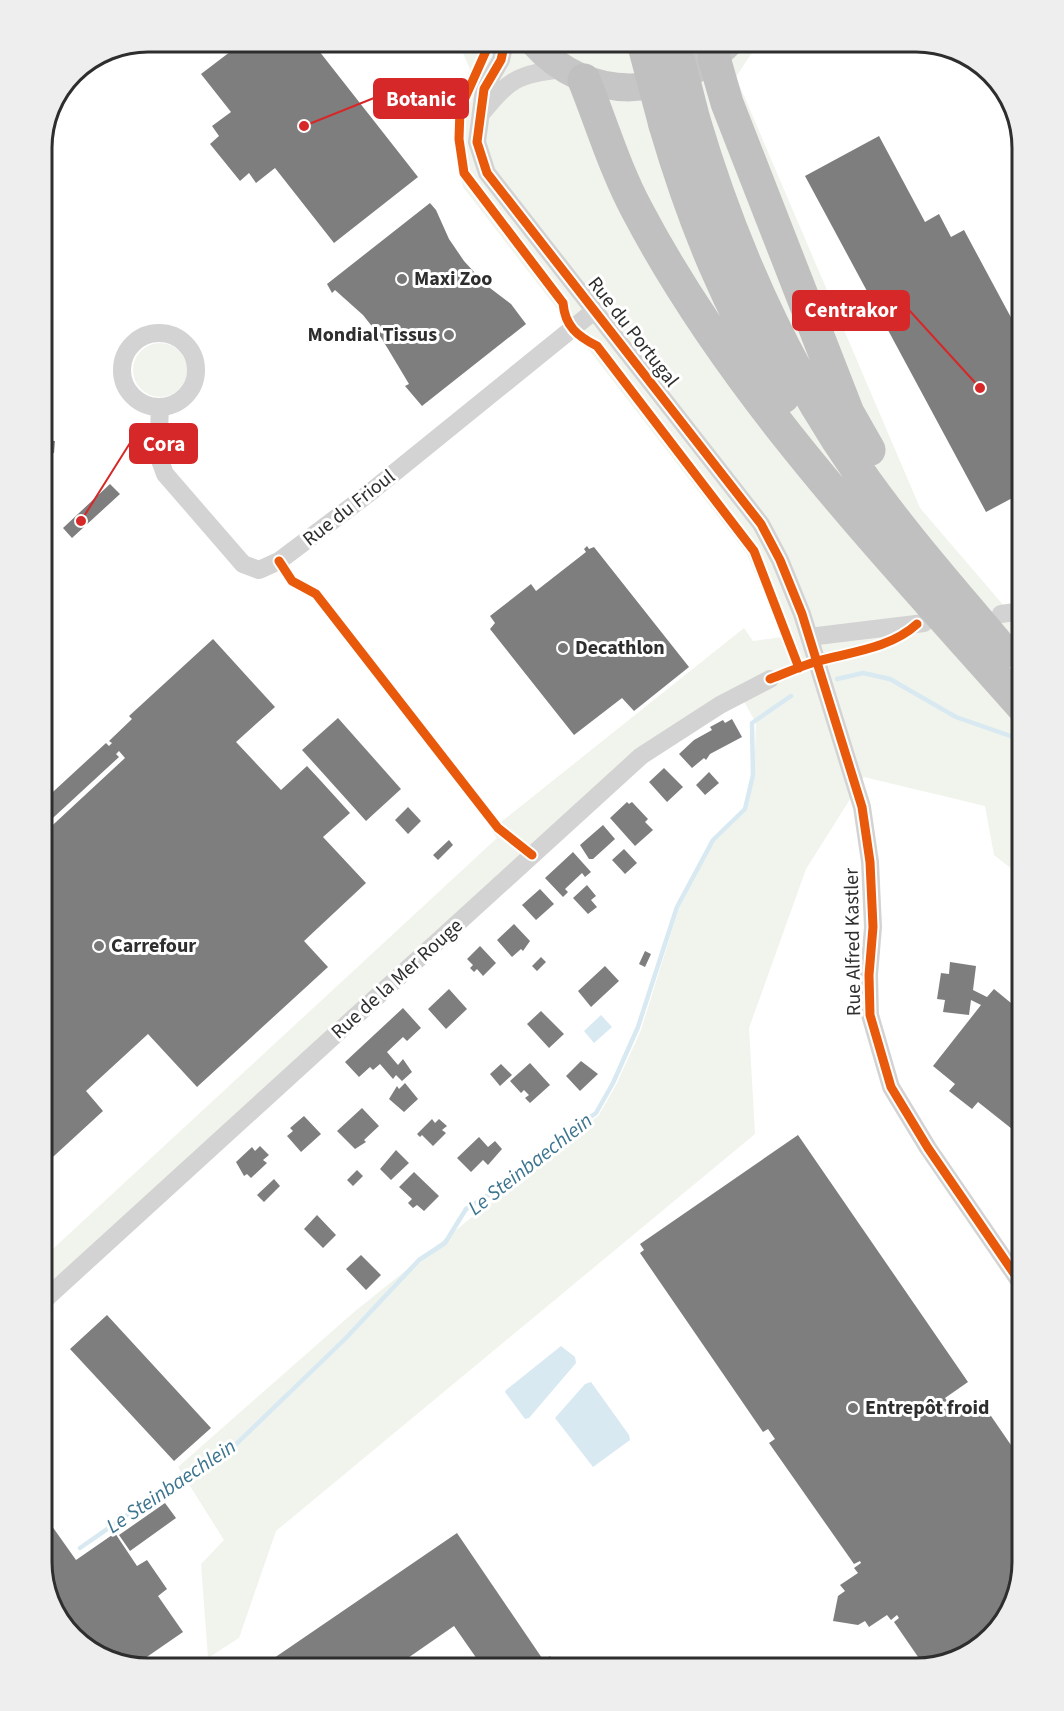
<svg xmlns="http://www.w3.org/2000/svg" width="1064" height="1711" font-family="'Source Sans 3',sans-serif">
<rect width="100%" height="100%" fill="#fff"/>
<path fill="#f1f4ec" d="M458 42H759L736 77 920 508 1022 627V877L994 855 985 806 864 777 806 869 749 1028 755 1134 276 1531 239 1638 208 1658 201 1564 224 1540 178 1467 354 1312 599 1115 617 1083 641 1030 679 908 713 842 747 810 754 777 756 723 737 689 635 752 42 1291V1259L497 838 491 830 744 628 753 641 782 637 747 554 463 187C451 135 450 119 470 69Z
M133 370a27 27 0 1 1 54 0a27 27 0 1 1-54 0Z"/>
<path fill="#d8e9f1" d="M601 1015 612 1027 594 1043 584 1031Z
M561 1346 575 1357 576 1363 529 1418 525 1419 505 1392 506 1390Z
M591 1382 629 1435 630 1440 593 1467 555 1418 585 1384Z"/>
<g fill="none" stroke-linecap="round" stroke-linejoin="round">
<path stroke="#d8e9f1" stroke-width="4.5" d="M837 679 863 673 890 679 956 717 1022 740
M80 1548 169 1486 231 1449 346 1338 419 1260 445 1243 466 1209 511 1181 543 1151 596 1113 613 1083 638 1027 677 907 713 840 745 809 753 775 752 723 791 696"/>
</g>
<path fill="#7e7e7e" d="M243 42H312L418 177 334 243 275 168 256 183 249 173 240 181 210 144 219 136 212 126 231 112 201 74Z
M100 55 104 63 84 75 80 68Z
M879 136 925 222 939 214 951 237 964 230 1022 338V493L986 512 805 176Z
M430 203 436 210 449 239 464 261 486 285 511 304 526 324 422 406 405 386 409 384 382 339 363 315 335 290 332 293 327 284Z
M42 440 55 441 54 453 42 452Z
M110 484 120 494 72 538 63 528Z
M587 546 589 549 594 547 689 667 634 711 622 698 574 735 490 629 495 623 490 616 531 584 536 591 586 552 584 549Z
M213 639 275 707 236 742 281 790 307 766 320 780 350 813 323 837 366 883 304 941 328 967 197 1087 148 1034 86 1091 103 1111 42 1167V835L125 758 119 751 116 754 119 757 42 828V802L106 743 109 746 112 743 109 741 132 719 129 716Z
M338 718 401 789 366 821 302 750Z
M732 719 742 737 710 754 706 760 704 758 692 768 679 754 694 740 712 730 710 727 723 720 725 723Z
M664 768 683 787 667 802 649 782Z
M709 772 719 783 705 795 696 785Z
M627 802 629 804 632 802 648 819 645 822 653 830 635 846 610 818Z
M408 807 421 821 408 834 395 820Z
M603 825 615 839 593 859H589L580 845Z
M449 840 453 845 438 860 433 855Z
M624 849 637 863 625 874 612 860Z
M573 852 591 872 585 877 582 873 565 889 568 892 563 897 545 878Z
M587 885 596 896 591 900 597 907 588 914 573 898Z
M540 889 554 904 536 920 522 905Z
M514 924 530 941 523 951 521 949 512 957 497 940Z
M480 946 496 963 483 976 477 969 474 972 470 968 473 965 467 959Z
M645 951 651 954 645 967 639 964Z
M541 957 546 962 537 971 532 966Z
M950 962 976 966 973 990 987 997 994 989 1022 1012V1137L978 1102 972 1109 949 1091 955 1084 933 1066 981 1005 971 1000 969 1015 943 1012 945 1000 937 999 941 973 949 974Z
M605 966 619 981 591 1007 578 991Z
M449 989 467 1009 446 1029 428 1009Z
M403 1008 421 1028 407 1041 403 1037 387 1052 398 1065 403 1059 412 1072 402 1081 396 1075 393 1079 380 1064 373 1070 370 1067 359 1077 345 1062Z
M541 1011 564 1034 549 1048 527 1024Z
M581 1061 598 1074 580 1091 566 1076Z
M530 1063 550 1085 530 1103 525 1098 529 1095 524 1090 521 1093 510 1081Z
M501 1064 512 1075 500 1086 490 1074Z
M405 1083 418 1099 404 1112 389 1099 397 1086 399 1089Z
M362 1108 379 1126 364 1140 366 1142 355 1149 337 1131Z
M304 1116 321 1134 301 1152 287 1136 293 1131 290 1128Z
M432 1119 435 1123 439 1119 447 1126 442 1130 446 1133 433 1146 422 1135 420 1137 417 1134Z
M798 1135 968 1382 945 1398 958 1415 980 1400 1022 1461V1563L1008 1616 963 1658 925 1667 894 1622 899 1618 897 1615 891 1620 887 1615 869 1627 865 1621 858 1625 833 1621 838 1596 845 1591 840 1585 858 1573 854 1568 861 1563 860 1561 854 1564 769 1443 775 1439 768 1429 763 1432 640 1253 644 1250 640 1244Z
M479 1137 488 1147 495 1141 502 1149 488 1165 483 1160 471 1172 457 1158Z
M260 1146 269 1155 263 1160 267 1163 251 1178 247 1174 244 1176 236 1162 252 1147 255 1151Z
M396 1150 409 1163 391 1180 380 1169Z
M357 1170 363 1176 353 1186 347 1180Z
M414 1172 439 1196 424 1211 417 1205 413 1208 408 1203 412 1199 399 1187Z
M274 1179 280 1186 264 1202 257 1195Z
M317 1215 336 1235 323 1248 304 1229Z
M361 1255 381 1275 366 1290 346 1269Z
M107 1315 211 1428 174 1461 70 1349Z
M165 1503 176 1518 130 1551 119 1535Z
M42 1512 76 1560 115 1533 137 1566 147 1560 167 1589 158 1596 183 1632 141 1661 147 1669 90 1651 53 1610 42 1563Z
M457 1533 544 1661 550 1656 559 1669H484L454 1626 392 1669H258Z"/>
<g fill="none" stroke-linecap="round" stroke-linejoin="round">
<path stroke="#d3d3d3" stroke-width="18" d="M505 42 501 60 484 89 477 142 487 173 761 524 780 560 802 614 862 807 870 862 873 927 869 975 870 1015 891 1087 928 1148 1022 1285
M481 114C510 79 517 74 563 69
M122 370a37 37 0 1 1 74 0a37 37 0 1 1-74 0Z
M160 407 158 455 165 474 243 564 259 570 279 561 368 494 594 311
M1001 614 1022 611
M809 637 924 623
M42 1302 641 756 720 705 770 679"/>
<path stroke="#c6c6c6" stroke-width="28" d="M533 42C588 104 674 101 730 42"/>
<path stroke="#c0c0c0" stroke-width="33" d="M714 58 727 103 848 413 869 450
M584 80C601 122 615 169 637 210 734 395 884 550 1022 706
M694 120C731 244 784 365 859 472 903 535 955 593 1004 652
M665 125C694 224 729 309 783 397"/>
<path stroke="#c0c0c0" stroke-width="33" d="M643 42 665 125
M674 42 694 120"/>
<g stroke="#fff" stroke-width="13">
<path id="cycleway" d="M490 42 460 109 459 139 464 173 563 303C565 326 577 336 597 346L754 551 799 668
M505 42 501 60 484 89 477 142 487 173 761 524 780 560 802 614 862 807 870 862 873 927 869 975 870 1015 891 1087 928 1148 1022 1285
M279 561 292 581 316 594 498 828 532 855
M770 679C786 673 801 666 818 661 852 652 891 648 917 624"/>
</g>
<use href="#cycleway" stroke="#e8590c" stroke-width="9"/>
</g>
<g fill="#777" stroke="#fff" stroke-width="2">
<circle cx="402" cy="279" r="6"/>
<circle cx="449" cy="335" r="6"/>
<circle cx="563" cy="648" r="6"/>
<circle cx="99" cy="946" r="6"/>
<circle cx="853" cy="1408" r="6"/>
</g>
<g text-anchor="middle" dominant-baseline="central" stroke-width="6" stroke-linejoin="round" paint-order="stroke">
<g font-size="20" font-weight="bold" fill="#2e2e2e" stroke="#fff" text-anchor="start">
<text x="414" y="279">Maxi Zoo</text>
<text x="437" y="335" text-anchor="end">Mondial Tissus</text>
<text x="575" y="648">Decathlon</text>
<text x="111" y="946">Carrefour</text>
<text x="865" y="1408">Entrepôt froid</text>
</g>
<g font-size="20" fill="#2e2e2e" stroke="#fff">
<text transform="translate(633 332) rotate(52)">Rue du Portugal</text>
<text transform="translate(349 508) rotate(-38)">Rue du Frioul</text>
<text transform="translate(853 942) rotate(-91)">Rue Alfred Kastler</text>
<text transform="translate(397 979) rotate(-42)">Rue de la Mer Rouge</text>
</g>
<g font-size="21" font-style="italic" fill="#3d758f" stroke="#fff">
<text transform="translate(530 1164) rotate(-38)">Le Steinbaechlein</text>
<text transform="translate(171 1486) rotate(-34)">Le Steinbaechlein</text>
</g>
</g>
<path d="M0 0H1064V1711H0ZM148 52H916A96 96 0 0 1 1012 148V1562A96 96 0 0 1 916 1658H148A96 96 0 0 1 52 1562V148A96 96 0 0 1 148 52Z" fill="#eee" fill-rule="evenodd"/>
<path fill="none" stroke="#2e2e2e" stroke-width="3" d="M148 52H916A96 96 0 0 1 1012 148V1562A96 96 0 0 1 916 1658H148A96 96 0 0 1 52 1562V148A96 96 0 0 1 148 52Z"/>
<path fill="none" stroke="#d62828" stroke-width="2" d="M304 126L374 98M980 388L909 310M81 521L130 443"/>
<g fill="#d62828" stroke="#fff" stroke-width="2">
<circle cx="304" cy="126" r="6"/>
<circle cx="980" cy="388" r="6"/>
<circle cx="81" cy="521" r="6"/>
</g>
<g fill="#d62828" stroke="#d62828" stroke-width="2">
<rect x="374" y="79" width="94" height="39" rx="6"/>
<rect x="793" y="291" width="116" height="39" rx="6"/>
<rect x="130" y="424" width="67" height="39" rx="6"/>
</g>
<g font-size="21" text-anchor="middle" font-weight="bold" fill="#fff">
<text x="421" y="106">Botanic</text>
<text x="851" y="317">Centrakor</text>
<text x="164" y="451">Cora</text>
</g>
</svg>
